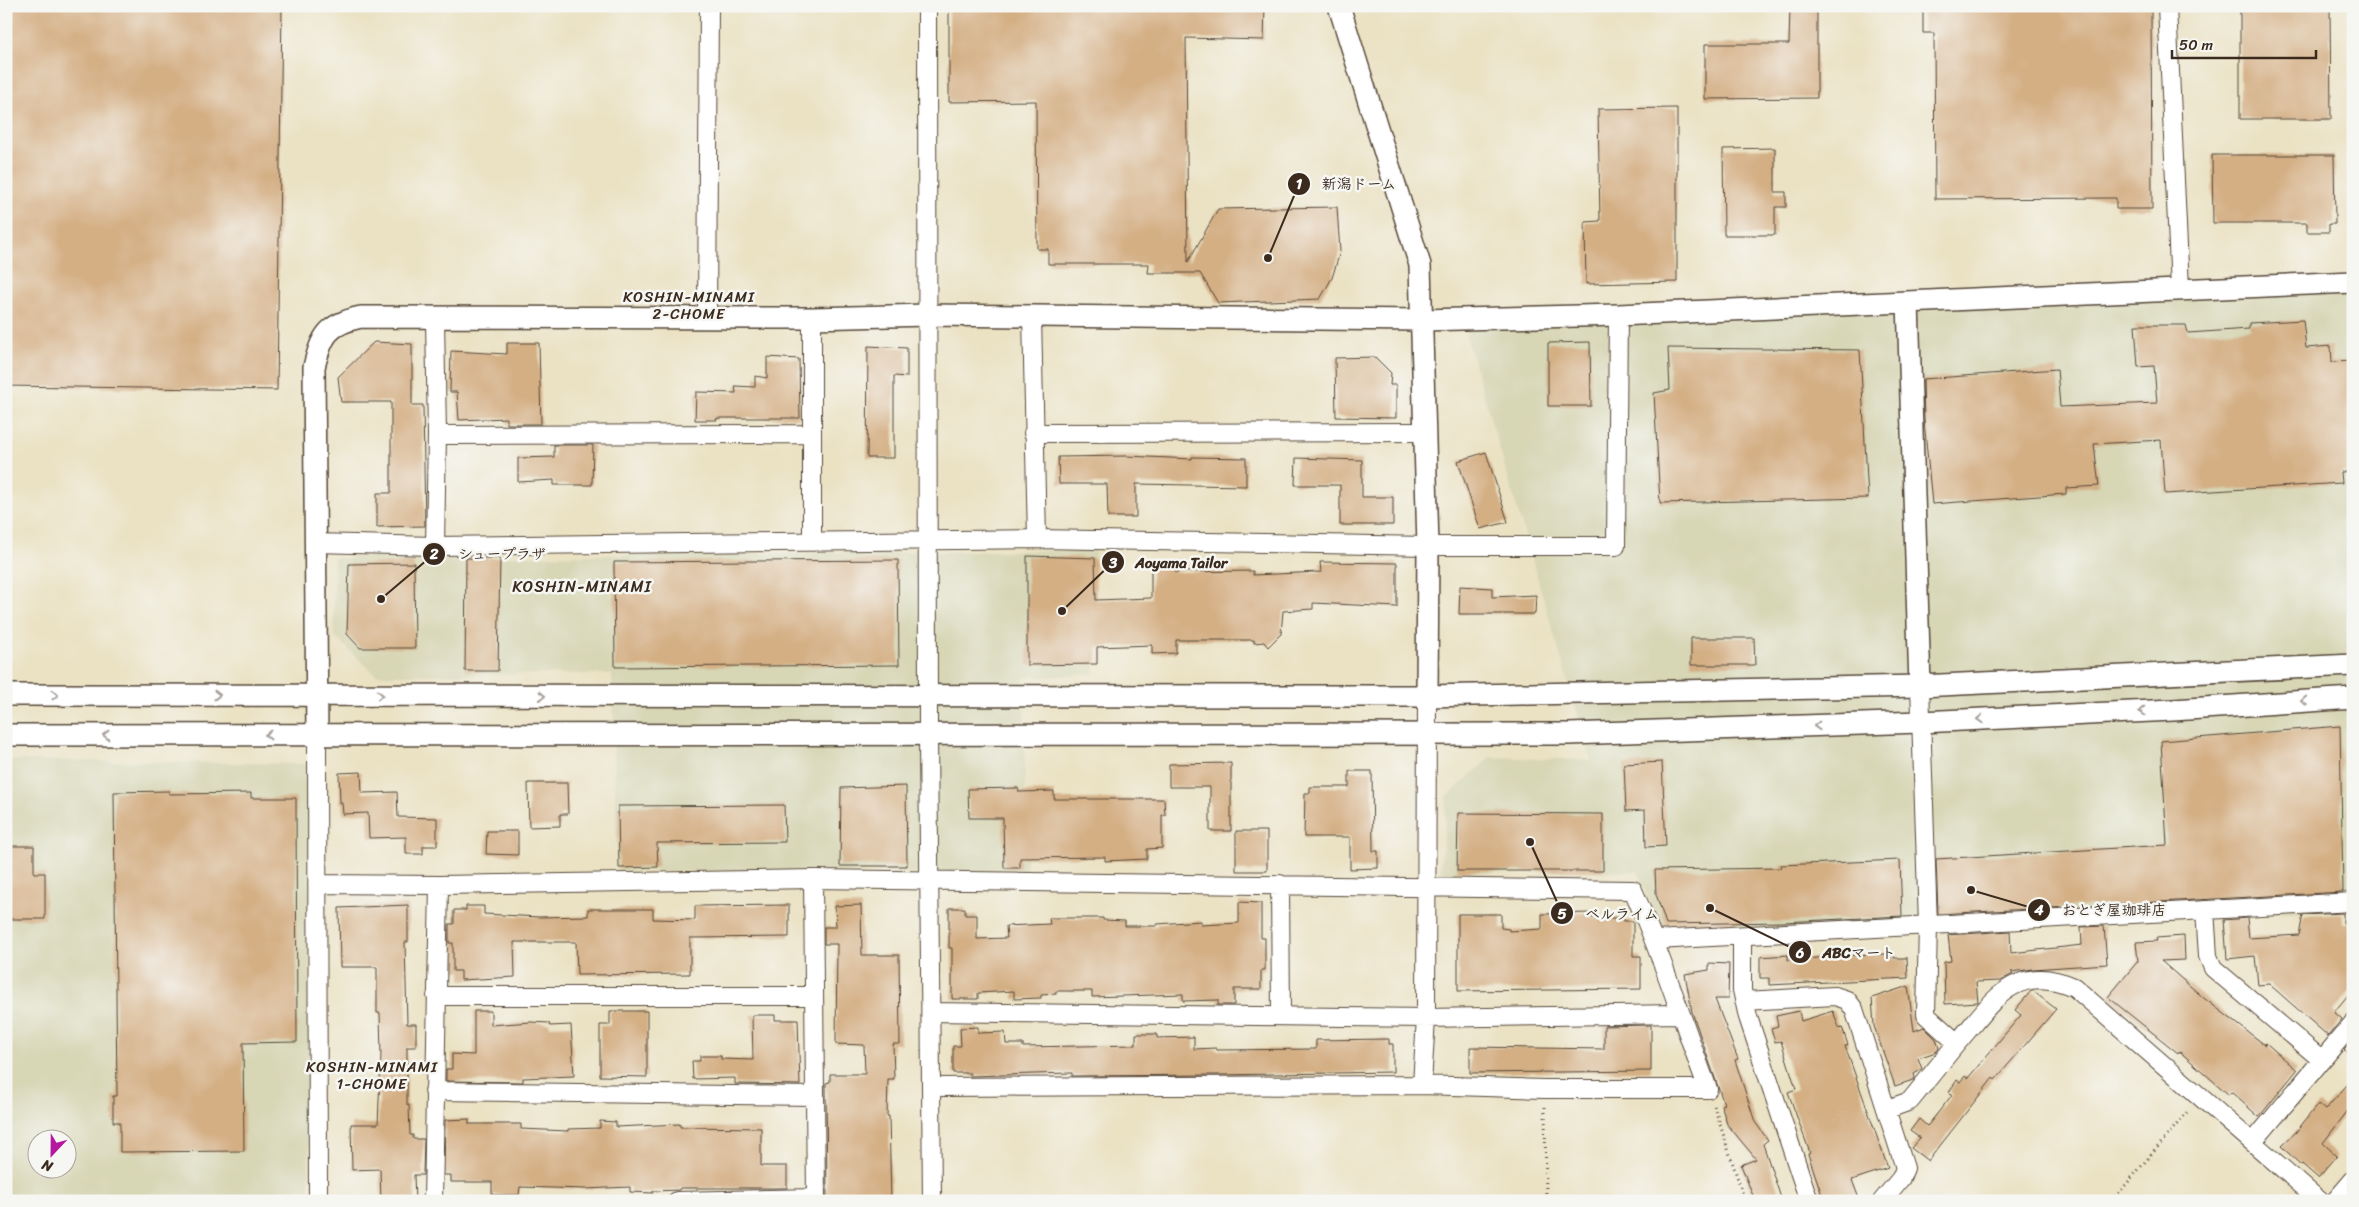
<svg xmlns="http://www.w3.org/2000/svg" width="2359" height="1207" font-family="Sriracha,'Klee One',sans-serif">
<rect width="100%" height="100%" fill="#f6f6f2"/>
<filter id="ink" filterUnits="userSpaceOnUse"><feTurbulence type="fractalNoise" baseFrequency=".02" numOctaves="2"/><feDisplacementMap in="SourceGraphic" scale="10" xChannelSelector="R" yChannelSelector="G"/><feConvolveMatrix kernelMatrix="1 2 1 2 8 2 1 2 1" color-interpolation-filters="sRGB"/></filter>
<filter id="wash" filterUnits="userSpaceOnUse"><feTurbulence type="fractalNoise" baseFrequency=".0096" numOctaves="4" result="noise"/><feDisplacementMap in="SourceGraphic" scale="20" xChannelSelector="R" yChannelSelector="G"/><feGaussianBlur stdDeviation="1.12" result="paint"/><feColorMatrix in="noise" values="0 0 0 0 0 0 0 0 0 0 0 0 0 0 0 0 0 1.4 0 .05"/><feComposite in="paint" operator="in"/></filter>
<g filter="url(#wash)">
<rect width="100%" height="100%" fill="#ebe2c4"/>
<path fill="#d7d6b5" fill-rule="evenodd" d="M2353 289V909L1664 942 1638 871 1440 873 1447 797 1490 757 1591 760 1463 325Z
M1095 550V674L1024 678 1026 873 617 871 612 674 376 675 334 636V558Z
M6 760 310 764 309 1201H6ZM38 1140H68V1170H38Z"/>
<g id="blocks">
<path fill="#d4af84" d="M6 6H282L277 390 6 386Z
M949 6H1265L1264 40 1186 38 1188 262 1218 209 1337 207 1340 252 1332 278 1320 299 1218 303 1200 273H1148L1149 264H1048V249H1037L1036 101 949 102Z
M1790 6H1817V98L1705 99V44H1789Z
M1923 6H2151L2152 209H2116V198L1935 199 1934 33H1923Z
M2240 6H2330L2331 119H2240Z
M1677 108V282L1586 284 1585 222 1600 221 1598 109Z
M1775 148V192H1786V207H1775V235H1724L1723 149Z
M2212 155H2334L2335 224H2329V232H2307V223H2213Z
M2303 320 2306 348 2331 346 2332 362 2353 361V471L2341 472 2342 483 2165 494 2161 440 2094 444 2099 486 2066 488V494L1932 504 1924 420 1923 379 2057 369 2060 407 2157 403 2154 366 2138 367 2135 325H2186L2188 333 2249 329V323Z
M374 342 412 344V405H423L425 526 377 527V493H391V402H341L338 377Z
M1590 342 1591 406H1548V343Z
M507 343H539L541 424H507V418L459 420 457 392H450L451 351 507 354Z
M868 346 907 348V377L894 376V458H867Z
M1668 348 1860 350 1868 498 1660 503 1654 393 1670 390Z
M767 357 799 359 800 418H717V420H695L696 392 736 393 735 386 755 387V376L767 378Z
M1375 357 1391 373 1390 385H1396V418L1336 417 1335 358Z
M554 445H593L592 485H554V480L518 482V458L554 457Z
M1486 452 1508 522 1480 529 1458 461Z
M1126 456 1192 459V457L1246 458V486L1136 484V517H1108L1107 484H1059L1058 457Z
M1296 458 1362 460V497H1393V525H1340V485H1295Z
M1027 556 1095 558 1096 600 1151 598V566L1175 567V572L1253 571V575L1321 572 1320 562 1397 563V607L1313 603V609L1283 611 1281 634 1268 647 1264 642 1254 643V640H1176V653L1152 654V645L1097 647V664L1027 665Z
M466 558H500L498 671H465Z
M898 560 899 665 615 667 614 562Z
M414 563 415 648H360L347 634 349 564Z
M1460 586 1492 588V597L1536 595 1535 614H1459Z
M1691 638H1754L1755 665H1691Z
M2340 726 2343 892 1938 914 1936 859 2167 845 2161 741Z
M1662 762 1666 846 1646 847 1645 810 1626 811 1624 764Z
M1231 763V831H1210V787H1169V764Z
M1349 771H1372L1373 851H1378V868L1350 869V837H1304L1305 793H1310V787H1349Z
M361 772 362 793 397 792 398 817 437 818V846H423V854H406V837L369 838 368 813 343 814 342 803H340L339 773Z
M528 783H567L568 814H560V826L529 827Z
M906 786 907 866H840L841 788Z
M1018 788 1019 792 1054 791V799H1164L1165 815H1162V848L1147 849V859L1105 861V857L1020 858V868H1004L1003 818H969L968 789Z
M169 791V794L251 793V798H296L297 1042 243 1043 244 1151 120 1152V1122H113V1096H117L114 792Z
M784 805 785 842 657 843 658 867 619 868 618 806Z
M1458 813 1603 814V871H1457Z
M487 831H518V855L486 854Z
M1236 831H1267V871H1236Z
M6 846H34V873H45V919H6Z
M1900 860 1902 916 1783 922 1666 924 1656 894 1655 870 1781 868 1780 865Z
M1239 902 1261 903V938H1265V970H1261V989H1234V1005H1218V1000L1183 1001V994L1092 997V991H1056V994L1041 995V998L1014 999V991L978 993V999H952V948H949V908H965V915H977V939L1007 938 1006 926 1050 924 1049 918H1103V920L1125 921V926H1157V924L1201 921V925L1239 923Z
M408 905V942H405L407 1024H416V1047H407V1105H409L410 1135H413V1139H424L423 1175H414L415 1201H381L380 1169 352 1170 351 1124H378L381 1055 380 1013H377V967H340L339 908Z
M789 905V937L690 938V974L577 975 576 942H514L515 977 461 980V971H453V943H449V924H454V910H466V906H484V914L539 917 588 916V909H653V919L695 920V906Z
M861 905 862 955H899L900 1044H893L894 1079H888L887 1116H889L891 1201H827L826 1083 830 1082V1074H865L864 1045 836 1044 837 944H824V927H836L835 906Z
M1592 913V918H1624V921H1633V956H1641V989L1458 991V914H1501V928L1509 929V931L1542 929V914Z
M2343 913V923L2353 922V989L2334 1012 2342 1019 2328 1036 2269 984 2258 985 2255 956 2227 959 2224 920 2247 918 2249 938 2299 935 2303 915Z
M2104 926 2107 964 2033 969 2011 972 2013 974 2000 981 1976 982 1978 1002 1945 1004 1944 962 1951 961 1948 935 2010 931 2011 953 2082 945 2081 927Z
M2184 936 2185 960 2161 961 2205 999 2265 1045 2266 1043 2297 1070 2259 1117 2231 1092 2229 1095 2179 1051 2178 1053 2108 997 2138 961 2136 942 2157 941 2156 938Z
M1872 954H1894V958H1907L1908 978 1769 985V978H1760V957L1788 955V960Z
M1709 963 1729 964 1728 999H1715L1738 1059 1735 1060 1755 1122 1768 1140 1763 1144 1782 1201H1755L1741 1165 1756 1159 1727 1124 1721 1105 1724 1104 1692 1012 1685 974 1709 970Z
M1908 986 1914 1031 1924 1027 1936 1039 1939 1048 1936 1052 1918 1058 1922 1069 1914 1074 1915 1078 1913 1080 1895 1086 1874 1026 1872 998Z
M2031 991H2033L2056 1009 1995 1080 1993 1078 1928 1161 1911 1148 1920 1138 1910 1131 1919 1119 1927 1126 1929 1124 1952 1095 1949 1092 1957 1080 1960 1082 1965 1076 1968 1078 2021 1015 2015 1010Z
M474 1011H491V1025L531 1022 549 1023 550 1026 571 1025 574 1076 523 1078V1082L446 1081V1069H452V1054L474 1055Z
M610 1011H647V1077L600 1076V1025H610Z
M1799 1011 1801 1021 1833 1011 1839 1028 1842 1027 1848 1045 1845 1046 1888 1168 1852 1180 1860 1201H1824L1808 1154 1810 1153 1788 1092 1796 1089 1781 1041 1775 1042 1771 1028 1778 1026 1776 1016Z
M752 1015H775V1020H798L800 1085 741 1084H735V1078L693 1079 692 1061H700V1056H721V1059L753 1060Z
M1651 1025V1071L1470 1073V1047L1604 1049V1026Z
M978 1027V1033L1005 1032 1006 1044H1023V1047L1136 1045V1034H1157V1038L1194 1037V1049L1216 1048 1217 1050 1316 1049V1040L1389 1039V1044H1393V1072L1217 1075 1072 1076V1073L1034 1074 970 1076V1073H953V1046H961L960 1028Z
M2353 1040V1057L2344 1050Z
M2353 1078V1104L2323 1143 2337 1156 2318 1178 2302 1164 2301 1165 2281 1146 2296 1132 2318 1104 2325 1110Z
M469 1119V1124H521V1129L568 1131V1129L600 1128V1121L616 1122V1127L680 1124V1127L761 1128V1166H787V1188H680L679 1190 653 1191V1193L630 1192V1187L585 1189 520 1187 519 1195H492V1182H451V1175H444L445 1120Z"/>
</g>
</g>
<g filter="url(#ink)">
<use href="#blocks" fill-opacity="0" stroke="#554637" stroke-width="1"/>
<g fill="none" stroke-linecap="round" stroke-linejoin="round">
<g stroke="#554637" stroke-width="20">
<path id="minor" d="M927 6 928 734 932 1201
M2167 6 2180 289
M1032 316 1037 539
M707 317 709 6
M1033 433 1426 432
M437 435 812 434
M812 542V318
M314 543 435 546 1037 539 1428 546H1616L1618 315
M435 546 437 435 435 318
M1920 686 1928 925 1926 1015 1957 1043C1992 1003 2014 961 2074 987L2320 1201
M317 735 318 1201
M813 879 816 1201
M317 884 439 885 813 879 1633 890C1662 955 1683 1023 1708 1089H1544L1422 1085 932 1087
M1280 884 1281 1016
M2205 910 2208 956 2213 968 2322 1060
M1742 936V990L1748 1017 1809 1201
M1656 940 2353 902
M436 996H814
M1744 1001 1835 996 1847 1000 1854 1009 1905 1168 1901 1178 1882 1201
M931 1012 1426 1018 1680 1014
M1422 1085 1426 1018 1427 696
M434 1091 814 1096
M1888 1109 1910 1101 1957 1043
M2253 1142 2353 1023
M433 1201 439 885
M677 1201 816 1198
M2335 1201 2353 1180"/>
</g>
<g stroke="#554637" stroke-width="24">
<path id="tertiary" d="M1339 6 1420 265 1428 546 1427 696
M1908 302 1920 686
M6 695 1427 696 1920 686 2353 665
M6 735 1569 734 1921 722 2173 710 2353 698
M317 735 314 367C322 335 328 324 361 317L812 318 928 315 1422 320 1618 315 2353 282"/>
</g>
<path stroke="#554637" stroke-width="3" stroke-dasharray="1 4" stroke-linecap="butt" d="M1714 1106 1745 1201
M1545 1107 1546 1201
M2112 1201 2189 1110"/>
<use href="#minor" stroke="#fff" stroke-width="18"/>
<use href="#tertiary" stroke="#fff" stroke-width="21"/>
</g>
<defs><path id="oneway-chevron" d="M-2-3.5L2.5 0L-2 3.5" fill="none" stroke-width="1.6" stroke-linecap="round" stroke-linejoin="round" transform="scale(1.25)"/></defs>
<g stroke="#a79f9a">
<use href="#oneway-chevron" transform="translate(55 695)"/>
<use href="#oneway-chevron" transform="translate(217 695)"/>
<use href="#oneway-chevron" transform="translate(380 695)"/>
<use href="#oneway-chevron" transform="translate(542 696)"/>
<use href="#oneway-chevron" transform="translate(2304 701) rotate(176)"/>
<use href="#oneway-chevron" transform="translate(2142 711) rotate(177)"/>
<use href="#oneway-chevron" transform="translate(1980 719) rotate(177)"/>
<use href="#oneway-chevron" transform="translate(1817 726) rotate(178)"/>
<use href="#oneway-chevron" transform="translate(106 735) rotate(180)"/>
<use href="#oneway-chevron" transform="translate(268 735) rotate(180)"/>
</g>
</g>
<g text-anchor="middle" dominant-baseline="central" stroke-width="5" stroke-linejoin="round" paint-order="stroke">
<g font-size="15" letter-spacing="1" fill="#3b2a1e" stroke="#f6f6f2">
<text x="689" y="297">KOSHIN-MINAMI<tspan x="689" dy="17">2-CHOME</tspan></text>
<text x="372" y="1067">KOSHIN-MINAMI<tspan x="372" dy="17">1-CHOME</tspan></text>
</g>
<g font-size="16" letter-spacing="1" fill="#3b2a1e" stroke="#f6f6f2">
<text x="582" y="586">KOSHIN-MINAMI</text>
</g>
</g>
<path fill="none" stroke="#3b2a1e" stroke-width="2" d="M1268 258L1299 184M381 599L434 554M1062 611L1113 562M1971 890L2039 910M1530 842L1562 913M1710 908L1800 952"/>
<g fill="#3b2a1e" stroke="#f6f6f2" stroke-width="2">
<circle cx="1268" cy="258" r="5"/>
<circle cx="381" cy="599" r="5"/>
<circle cx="1062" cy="611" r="5"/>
<circle cx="1971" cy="890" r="5"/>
<circle cx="1530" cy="842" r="5"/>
<circle cx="1710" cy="908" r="5"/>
<circle cx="1299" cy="184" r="12"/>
<circle cx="434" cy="554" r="12"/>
<circle cx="1113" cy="562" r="12"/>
<circle cx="2039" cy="910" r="12"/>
<circle cx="1562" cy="913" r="12"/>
<circle cx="1800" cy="952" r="12"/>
</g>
<g font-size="15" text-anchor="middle" font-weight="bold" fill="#fff">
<text x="1299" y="189">1</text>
<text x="434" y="559">2</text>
<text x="1113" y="568">3</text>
<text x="2039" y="915">4</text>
<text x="1562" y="919">5</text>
<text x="1800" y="958">6</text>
</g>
<g font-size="15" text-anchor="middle" font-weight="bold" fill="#3b2a1e" stroke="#f6f6f2" stroke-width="5" stroke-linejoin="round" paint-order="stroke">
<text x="1359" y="189">新潟ドーム</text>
<text x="502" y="559">シュープラザ</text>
<text x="1181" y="568">Aoyama Tailor</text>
<text x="2114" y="915">おとぎ屋珈琲店</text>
<text x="1622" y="919">ベルライム</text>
<text x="1859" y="958">ABCマート</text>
</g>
<rect width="2359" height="1207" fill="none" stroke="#f6f6f2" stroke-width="25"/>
<g transform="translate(52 1154) rotate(202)"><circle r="24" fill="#f6f6f2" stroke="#aba49d"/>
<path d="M0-4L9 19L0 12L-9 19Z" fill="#b5179e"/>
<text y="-8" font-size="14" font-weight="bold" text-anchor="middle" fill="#3b2a1e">N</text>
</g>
<path d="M2172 50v8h144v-8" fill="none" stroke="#3b2a1e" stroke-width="2.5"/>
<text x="2179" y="50" font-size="15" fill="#3b2a1e" stroke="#f6f6f2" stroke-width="4" paint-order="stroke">50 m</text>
</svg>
